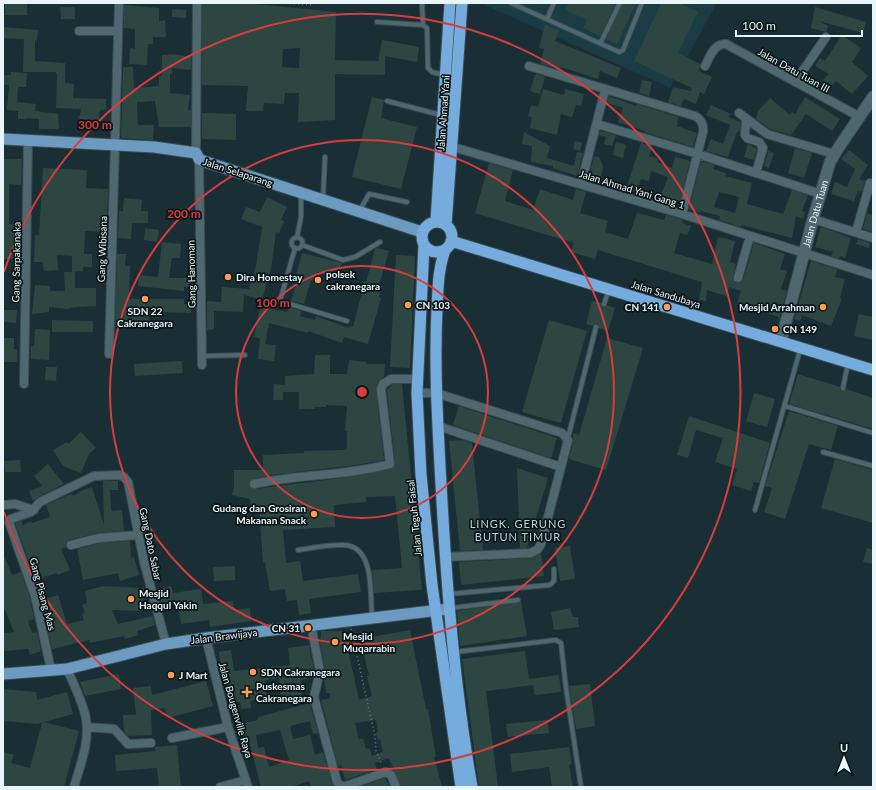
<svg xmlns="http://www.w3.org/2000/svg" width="876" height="790" font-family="Lato,sans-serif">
<rect width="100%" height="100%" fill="#192f35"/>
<path fill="#1b3c44" d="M485 3H717L670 88 485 5Z"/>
<path fill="#2e4642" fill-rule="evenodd" d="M5 3H27V15H5Z
M202 3H246L336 12 335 60 378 61 382 40 419 47 417 62 385 56V75L335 74V120L298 122 299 93H285L284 104 264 103 263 111H246L248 86 202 85ZM300 48 299 68 282 67 283 49Z
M569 3H616L600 36 583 28 587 20 565 10Z
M623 3 635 5 617 44 606 39Z
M661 3H679L698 12 678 53 700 64 699 71 712 77 704 94 700 92 696 104 684 99 681 106 668 102 673 87 691 91 692 88 634 61Z
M124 5 159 8V21L165 20 166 37H153V44H148L147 65 129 64 130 48 135 49V29L124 28Z
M60 7H75V19H61Z
M815 7 866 22 863 33 819 21 828 26 826 32 811 28Z
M172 9 186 10V18L172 17Z
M545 25 559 31 555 41 621 68 617 78 600 71 598 79 561 67 560 69 540 64 544 49 539 48Z
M3 27 38 30 37 41 35 40V61L65 63V83L74 84 73 98 106 99V109L100 110 99 121 79 119 81 109 56 108 57 74 55 72H23L24 39 3 38Z
M842 35 861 48 852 62 868 76 852 94 836 81 825 92 816 87 829 74 815 66 820 58 825 61Z
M174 54 191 57V70L172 68V74H170V93L190 95 188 110H191V127H159L155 101 137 102 138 125H154L153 140 121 138 123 67H133L134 88 159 86V76H162V55Z
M11 72 27 73 26 87H18L17 102 36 104 35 111 58 114 59 129H39V119L26 118V119H18V111L7 110 9 85H3V75H11Z
M537 74 545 77 540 94 530 91 535 75Z
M642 80 652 82 649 96 639 93Z
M543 89 564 95 565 89 584 94 581 106 576 105 572 117 561 114 557 135 530 128 532 117 528 116 531 105 538 107Z
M609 96 636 106 637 104 678 117 677 126 697 133 693 147 644 132 645 131 618 122 623 108 607 103Z
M372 97 384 100 381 118 417 127 401 189 352 177Z
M805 97 840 119 832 131 806 114 791 135 770 129 756 119 758 111 770 98 790 115 792 112 795 114Z
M711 105 731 114 729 117 740 122V131L737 132 728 157 706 151 711 139 723 144 730 125 706 115Z
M202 113 236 114V140L202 139Z
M600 131 616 135 612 146 604 144 606 137 599 135Z
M524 132 550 146 547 158 574 166 577 152 583 153 577 176 553 168V166L531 162 532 146 522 144Z
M575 141 582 143 580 151 573 149Z
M616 142 626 145 623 158 613 155Z
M641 143 652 146 649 156 658 159 657 162 672 168 675 157 690 161 680 202 661 195 668 177 651 171 649 181 641 179 637 192 626 189Z
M748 144 757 149 754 160 744 157Z
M795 148 812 153 804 178 788 173Z
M849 150 868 165 859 179 865 181 862 192 858 191 854 201 831 194 835 182 847 187 855 169 841 159Z
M768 151 774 153 769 168 764 166Z
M594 156 599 157 603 166 601 179 591 177 589 181H588Z
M3 159H22L21 185 9 184V224H16V259H3Z
M701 161 715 165 713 169 726 173 725 176 752 183 747 204 783 214 792 190 808 195 802 211 805 212 803 219 796 216 792 238 741 225V227L719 220 720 216 701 211 700 213 689 209ZM719 192 739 197 735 213 714 207Z
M489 163 513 170 505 201 533 210 540 189 573 200 576 189 586 192 580 213 608 221 605 232 628 239 637 213 664 220 666 215 680 219 683 220 682 223 691 226 687 235 680 233 674 253 712 264 718 237 735 241 730 262 736 264 733 279 736 283H740L743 280 754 243 785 254 780 269 787 271 781 289 787 291 778 324 779 317 737 303 741 291 729 287 726 296 707 290 706 301 699 300 702 282 598 250 595 259 571 252 574 243 475 213Z
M43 168 87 170 86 188 108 189 107 232 85 231 84 254H92V267H83V271L72 272V256L57 255 58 270 44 271 43 262H34L35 235H39Z
M267 197 287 207 281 220 284 221 279 233 276 232 271 269 262 300 244 295 243 312 214 311V329L207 330V301L221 302 222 287 249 289 256 266 262 227 241 219 246 207 260 212Z
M124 198 142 200 141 211H148V223H132L131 239 118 238 119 211H123Z
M178 208 193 209 192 218 177 216Z
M867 213 873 215V232L863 229Z
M821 227 851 238 845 258 840 256 839 259 831 256 833 252 815 247Z
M145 228 159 230 157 242 144 240Z
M858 239 870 243 869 248 856 244Z
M162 242 181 244 180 258H172L169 278H192L193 287H184V291L138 286 139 275 158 277Z
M377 248 389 251 379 285 382 286 379 297 381 298 368 344 344 337 342 343 308 331V333L269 323 265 344 276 345 274 361 258 359 260 338 254 337 260 307 287 312 289 307 301 311 300 316 315 320 316 316 349 328 350 326 353 327 363 288H362L363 281 366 282 375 249Z
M302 253 342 263 339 278 317 272 313 281 311 280 304 304 291 301 299 276 296 275Z
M117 254H126L125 266H130L129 299H184V304H191V313L157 312V313H149V327H115Z
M396 255 415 256 410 368 390 367Z
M811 261 837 269 835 277 845 279 840 298 842 299 831 326 802 315 800 321 794 319Z
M64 272H75V288H96V306L76 307 67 309 49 307V312L32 314 35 285 50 286V291H65Z
M592 301 601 303 603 307 607 305 615 308 608 331 599 328 597 324 593 326 586 324Z
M3 310H17L16 323 3 322Z
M859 314 873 317V340L854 336Z
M52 320 93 321V332H52Z
M549 320 587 331 561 423 522 412Z
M35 329 50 330 49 360 31 359V346H34Z
M3 338H14V349H17V362H4Z
M607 338 643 348 606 470 569 459 573 441V433L579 435Z
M315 355H330V374H347L349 360 366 362V364H385L384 377 378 382 376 389 384 460 356 465 270 475 253 479 249 482V485L255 489 357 476 393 468 395 463 387 390 393 384H402L422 590 374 593 372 570 402 568 395 496 366 497V502L334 505 335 527 283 530 286 563 300 561 303 581 358 574 361 592 309 599 311 613 299 615 297 600 287 601 285 589 270 591 265 562H263L259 508 251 509 250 499 232 495 234 486V470H263V455L304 453V451L344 450 347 448V431H345L347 406 326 405V407H315V409H299V392H283V400H273L274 384 285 385V376L314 374Z
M182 361 183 373 135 376 134 364Z
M46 367H57L56 381 45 380Z
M798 374 840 387 842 391 846 389 873 398V429L789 404Z
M754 393 775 399 767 427 746 421Z
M459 406 557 438 551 458 453 425Z
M789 411 838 426 831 450 809 444 785 519 764 512 772 488 765 486Z
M689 416 770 443 759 483 754 482 751 491 732 485 737 469 715 462 723 438 696 430 688 458 677 455Z
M81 432 96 448 89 454 81 473 63 466 53 450 67 442 68 444Z
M462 440 472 443 483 550 460 551 449 441Z
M835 459 873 470V523L821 508Z
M20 460 21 472H5L4 461Z
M48 464 64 484 38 497 33 501 29 491 42 486 34 476Z
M517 468 548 478 527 548H520Z
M103 481H118V490H110L111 508 112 511 122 510 124 531 98 533 69 540 66 543V547L61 549 70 570 57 575V573L42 578 41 573 34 575 15 523 21 521 23 525 31 521 32 523 50 517 46 505 66 496 72 494 73 496 81 491 92 487 104 525Z
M130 541 131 558 134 557 139 575 120 581 118 573 83 580 77 549 100 543Z
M570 546 575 579 560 581 555 548Z
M867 548 873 550V564L863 562Z
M3 553 12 575 21 572 30 598 34 619 28 621 32 633 37 632 41 651 30 655 28 649 3 651V633L14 632 5 610 3 611Z
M541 553 544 576 461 585 459 562 531 558Z
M235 566V580L214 581 213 567Z
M103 586 144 588 143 611 112 610 118 624 153 616 155 625 137 631 138 635 125 639 124 636 90 643 89 640 52 649 40 595 44 594 45 599 58 595 67 624 84 620 82 614 85 613 82 605 87 603 85 591Z
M171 586 173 593 201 589 203 604 233 601 234 610 250 608 251 621 210 627 209 620 181 624 178 603 162 608 157 590Z
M521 602 527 636 460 646 457 611Z
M570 608 573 617H578L579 627 554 630 551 612Z
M410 630 426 709H428L436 757H434L442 787H401L389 758 375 763 377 769 345 780 341 765 338 766 321 700 330 698V693H326L324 680 325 670 320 643 321 631H344L359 700 372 696 367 676 369 675 360 639ZM376 720 378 732 376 733 378 740 380 739 383 752 372 756 369 748 366 749 363 738 359 740 355 723Z
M309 645 314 671 313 678 301 680 302 695 281 697 279 678 265 680 267 698 250 701 251 708 241 709 240 702 230 703 227 684H223L222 678 219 652 231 650 234 671 290 665 288 648Z
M525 651 529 679 559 675 561 692 535 695 533 685 486 691 498 787H479L462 659Z
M119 674 121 689 85 696 80 682Z
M206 681 213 706 168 718 165 708 151 710 152 735 128 736 124 732 123 715H136L133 688 151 686 152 695Z
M590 684 595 726 576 729 569 686Z
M3 689 36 692 37 700 67 692 73 714 44 722 79 731 64 787H3V752L14 755 11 763 30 768 42 723 37 724 3 721Z
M310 703 318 733 313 734 310 721 290 726 293 739 310 735 315 755 323 752 333 787H311L309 781 291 787H261L249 740 243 741 239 724 258 720V717ZM280 730 289 760 269 767 264 747 258 748 256 735Z
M547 720 549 733 508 737 506 724Z
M177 745 181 787H159L157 768 116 771 115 755 155 751V747Z
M569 747 572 764 569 765 573 787H552L549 767 512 772 510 754Z
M385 778 390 787H360Z"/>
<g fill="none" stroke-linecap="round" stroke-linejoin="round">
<g stroke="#394d52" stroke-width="6">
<path id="service" d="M422 3 423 25
M511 3 619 52 623 50 642 3
M547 19 554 3
M377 22 423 25 427 28 428 68 432 72 445 75
M601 42 620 3
M387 101 441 115
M323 198 325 157
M360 210 369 194 407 202
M297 237 301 217V194
M291.5 243a5.5 5.5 0 1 1 11 0a5.5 5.5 0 1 1-11 0Z
M302 245 343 260 355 257 380 242
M295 248 280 301 347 321
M604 304 609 290
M202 356 245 355
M843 388 848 363
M785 406 873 433
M568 438 596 327
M823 452 873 466
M755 510 800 350
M298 550C313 548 329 544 344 545 375 546 370 595 372 617
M449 594 550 585 554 581V569
M451 608 518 600
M455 652 556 640 561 643 566 688 581 787"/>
</g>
<g stroke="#394d52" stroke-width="10">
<path id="minor" d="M79 31H118
M529 66 695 116C701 119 704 125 703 132L682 214
M705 66C710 57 714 43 726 44L860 117
M795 82 826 37
M739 113 767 134 834 154
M746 120 745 135 747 138 759 142 763 148 756 173
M597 124 698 154 821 194
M453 147 682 214 873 275
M196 153 197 3
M199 159 202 365
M581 184 605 90
M813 219 873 238
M856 232 870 183
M738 278 750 236
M109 354 119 3
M24 384 28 141
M417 393H436L562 433 568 440 541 544 538 549 531 553 445 557
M438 426 561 467
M254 484C299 474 346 476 390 464L381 389 383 384 391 379H418
M3 505 15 504 34 510
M71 545 99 538 138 535
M311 625 320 671 314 697 337 782 341 786H346L386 772 391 775 396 787
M206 638 228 727 248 787
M67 669C74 685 83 702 86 719 90 741 80 766 74 787
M51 670 35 596 9 522 11 519 31 512 40 502 94 476 120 475 124 477 128 482 144 562 166 644
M87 727 114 729 128 744 151 743
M172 738 228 727
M220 787 246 780"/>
</g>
<g stroke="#394d52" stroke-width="13">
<g id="tertiary">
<path id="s1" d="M781 341 813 219 830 162 839 147 873 97"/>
</g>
</g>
<g stroke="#394d52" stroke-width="13">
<path id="primary" d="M3 139 154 147 196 153 199 159 203 161 422 232
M3 674 67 669 166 644 206 638 448 609"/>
</g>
<g stroke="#394d52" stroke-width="13">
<path id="trunk" d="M436 221 450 3
M422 237a15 15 0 1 1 30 0a15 15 0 1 1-30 0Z
M446 225 462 3
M451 241 873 370
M424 245 417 393 421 475 432 585 461 787
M445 250C438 269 438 289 437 309 435 349 436 388 438 427 444 548 451 668 472 787"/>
</g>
<path stroke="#687b80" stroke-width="1.5" stroke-dasharray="1 3" stroke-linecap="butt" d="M282 3 313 5
M351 629 375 736 376 751 382 765"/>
<use href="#service" stroke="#4f676e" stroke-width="4"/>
<use href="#minor" stroke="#4f676e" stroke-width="8"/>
<use href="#tertiary" stroke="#4f676e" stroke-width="11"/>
<use href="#primary" stroke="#6c9ac1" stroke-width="11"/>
<use href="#trunk" stroke="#76abdd" stroke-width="11"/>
</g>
<g fill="none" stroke="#d83d3d" stroke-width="2">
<circle cx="362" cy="392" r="126"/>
<circle cx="362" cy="392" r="252"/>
<path d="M4 272A378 378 0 1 1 4 512"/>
</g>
<g fill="#fe9b58" stroke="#0c1618" stroke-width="1.5">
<circle cx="228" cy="277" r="4"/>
<circle cx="318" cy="280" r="4"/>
<circle cx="145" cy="299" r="4"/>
<circle cx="408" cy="305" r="4"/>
<circle cx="667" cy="307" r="4"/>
<circle cx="823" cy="307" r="4"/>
<circle cx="775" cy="329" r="4"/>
<circle cx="314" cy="514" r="4"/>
<circle cx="131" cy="599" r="4"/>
<circle cx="308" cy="628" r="4"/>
<circle cx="335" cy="642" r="4"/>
<circle cx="253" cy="672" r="4"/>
<circle cx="171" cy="675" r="4"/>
<path d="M245 686h4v4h4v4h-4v4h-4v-4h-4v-4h4z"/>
</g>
<g text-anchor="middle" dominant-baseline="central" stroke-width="3.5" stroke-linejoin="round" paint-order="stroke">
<g font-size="10" fill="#e8f6f9" stroke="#0c1618">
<text transform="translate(794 70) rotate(29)">Jalan Datu Tuan III</text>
<text transform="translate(443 113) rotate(-86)">Jalan Ahmad Yani</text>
<text transform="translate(238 172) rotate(18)">Jalan Selaparang</text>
<text transform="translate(632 189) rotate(17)">Jalan Ahmad Yani Gang 1</text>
<text stroke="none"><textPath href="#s1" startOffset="132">Jalan Datu Tuan</textPath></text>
<text transform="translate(102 249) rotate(-88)">Gang Wibisana</text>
<text transform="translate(16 262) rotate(-89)">Gang Sarpakanaka</text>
<text transform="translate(191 274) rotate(-91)">Gang Hanoman</text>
<text transform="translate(666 294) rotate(17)">Jalan Sandubaya</text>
<text transform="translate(414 518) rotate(-96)">Jalan Teguh Faisal</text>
<text transform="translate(151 544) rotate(78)">Gang Dato Sabar</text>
<text transform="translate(43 594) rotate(75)">Gang Pisang Mas</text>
<text transform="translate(224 636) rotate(-7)">Jalan Brawijaya</text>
<text transform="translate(236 710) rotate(74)">Jalan Bougenville Raya</text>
</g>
<g font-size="10" font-weight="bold" fill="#e8f6f9" stroke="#0c1618" text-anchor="start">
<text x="326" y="274">polsek<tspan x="326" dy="12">cakranegara</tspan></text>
<text x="236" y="277">Dira Homestay</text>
<text x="416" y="305">CN 103</text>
<text x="659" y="307" text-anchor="end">CN 141</text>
<text x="815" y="307" text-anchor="end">Mesjid Arrahman</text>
<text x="145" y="311" text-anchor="middle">SDN 22<tspan x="145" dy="12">Cakranegara</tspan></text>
<text x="783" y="329">CN 149</text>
<text x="306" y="508" text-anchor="end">Gudang dan Grosiran<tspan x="306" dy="12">Makanan Snack</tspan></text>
<text x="139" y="593">Mesjid<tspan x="139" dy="12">Haqqul Yakin</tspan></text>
<text x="300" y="628" text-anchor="end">CN 31</text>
<text x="343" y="636">Mesjid<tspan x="343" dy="12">Muqarrabin</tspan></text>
<text x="261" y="672">SDN Cakranegara</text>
<text x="179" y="675">J Mart</text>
<text x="256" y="686">Puskesmas<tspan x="256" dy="12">Cakranegara</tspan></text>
</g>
<g font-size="11" letter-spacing="1" fill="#b9d4db" stroke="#0c1618">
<text x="518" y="523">LINGK. GERUNG<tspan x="518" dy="13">BUTUN TIMUR</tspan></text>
</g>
</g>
<circle cx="362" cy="392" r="6" fill="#d83d3d" stroke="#0c1618" stroke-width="2"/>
<g font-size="12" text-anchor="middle" font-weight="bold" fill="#d83d3d" stroke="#0c1618" stroke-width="3.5" stroke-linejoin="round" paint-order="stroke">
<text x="95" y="129">300 m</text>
<text x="184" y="218">200 m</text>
<text x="273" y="307">100 m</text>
</g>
<rect width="876" height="790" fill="none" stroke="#e8f6f9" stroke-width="8"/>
<g transform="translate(844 758)" stroke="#0c1618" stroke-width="3" paint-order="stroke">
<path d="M0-3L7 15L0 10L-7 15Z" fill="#e8f6f9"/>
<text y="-6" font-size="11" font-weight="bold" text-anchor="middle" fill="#e8f6f9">U</text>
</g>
<path d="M736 30v6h126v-6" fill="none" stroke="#e8f6f9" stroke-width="2"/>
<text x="742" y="30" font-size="12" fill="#e8f6f9" stroke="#0c1618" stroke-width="3" paint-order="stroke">100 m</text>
</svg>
